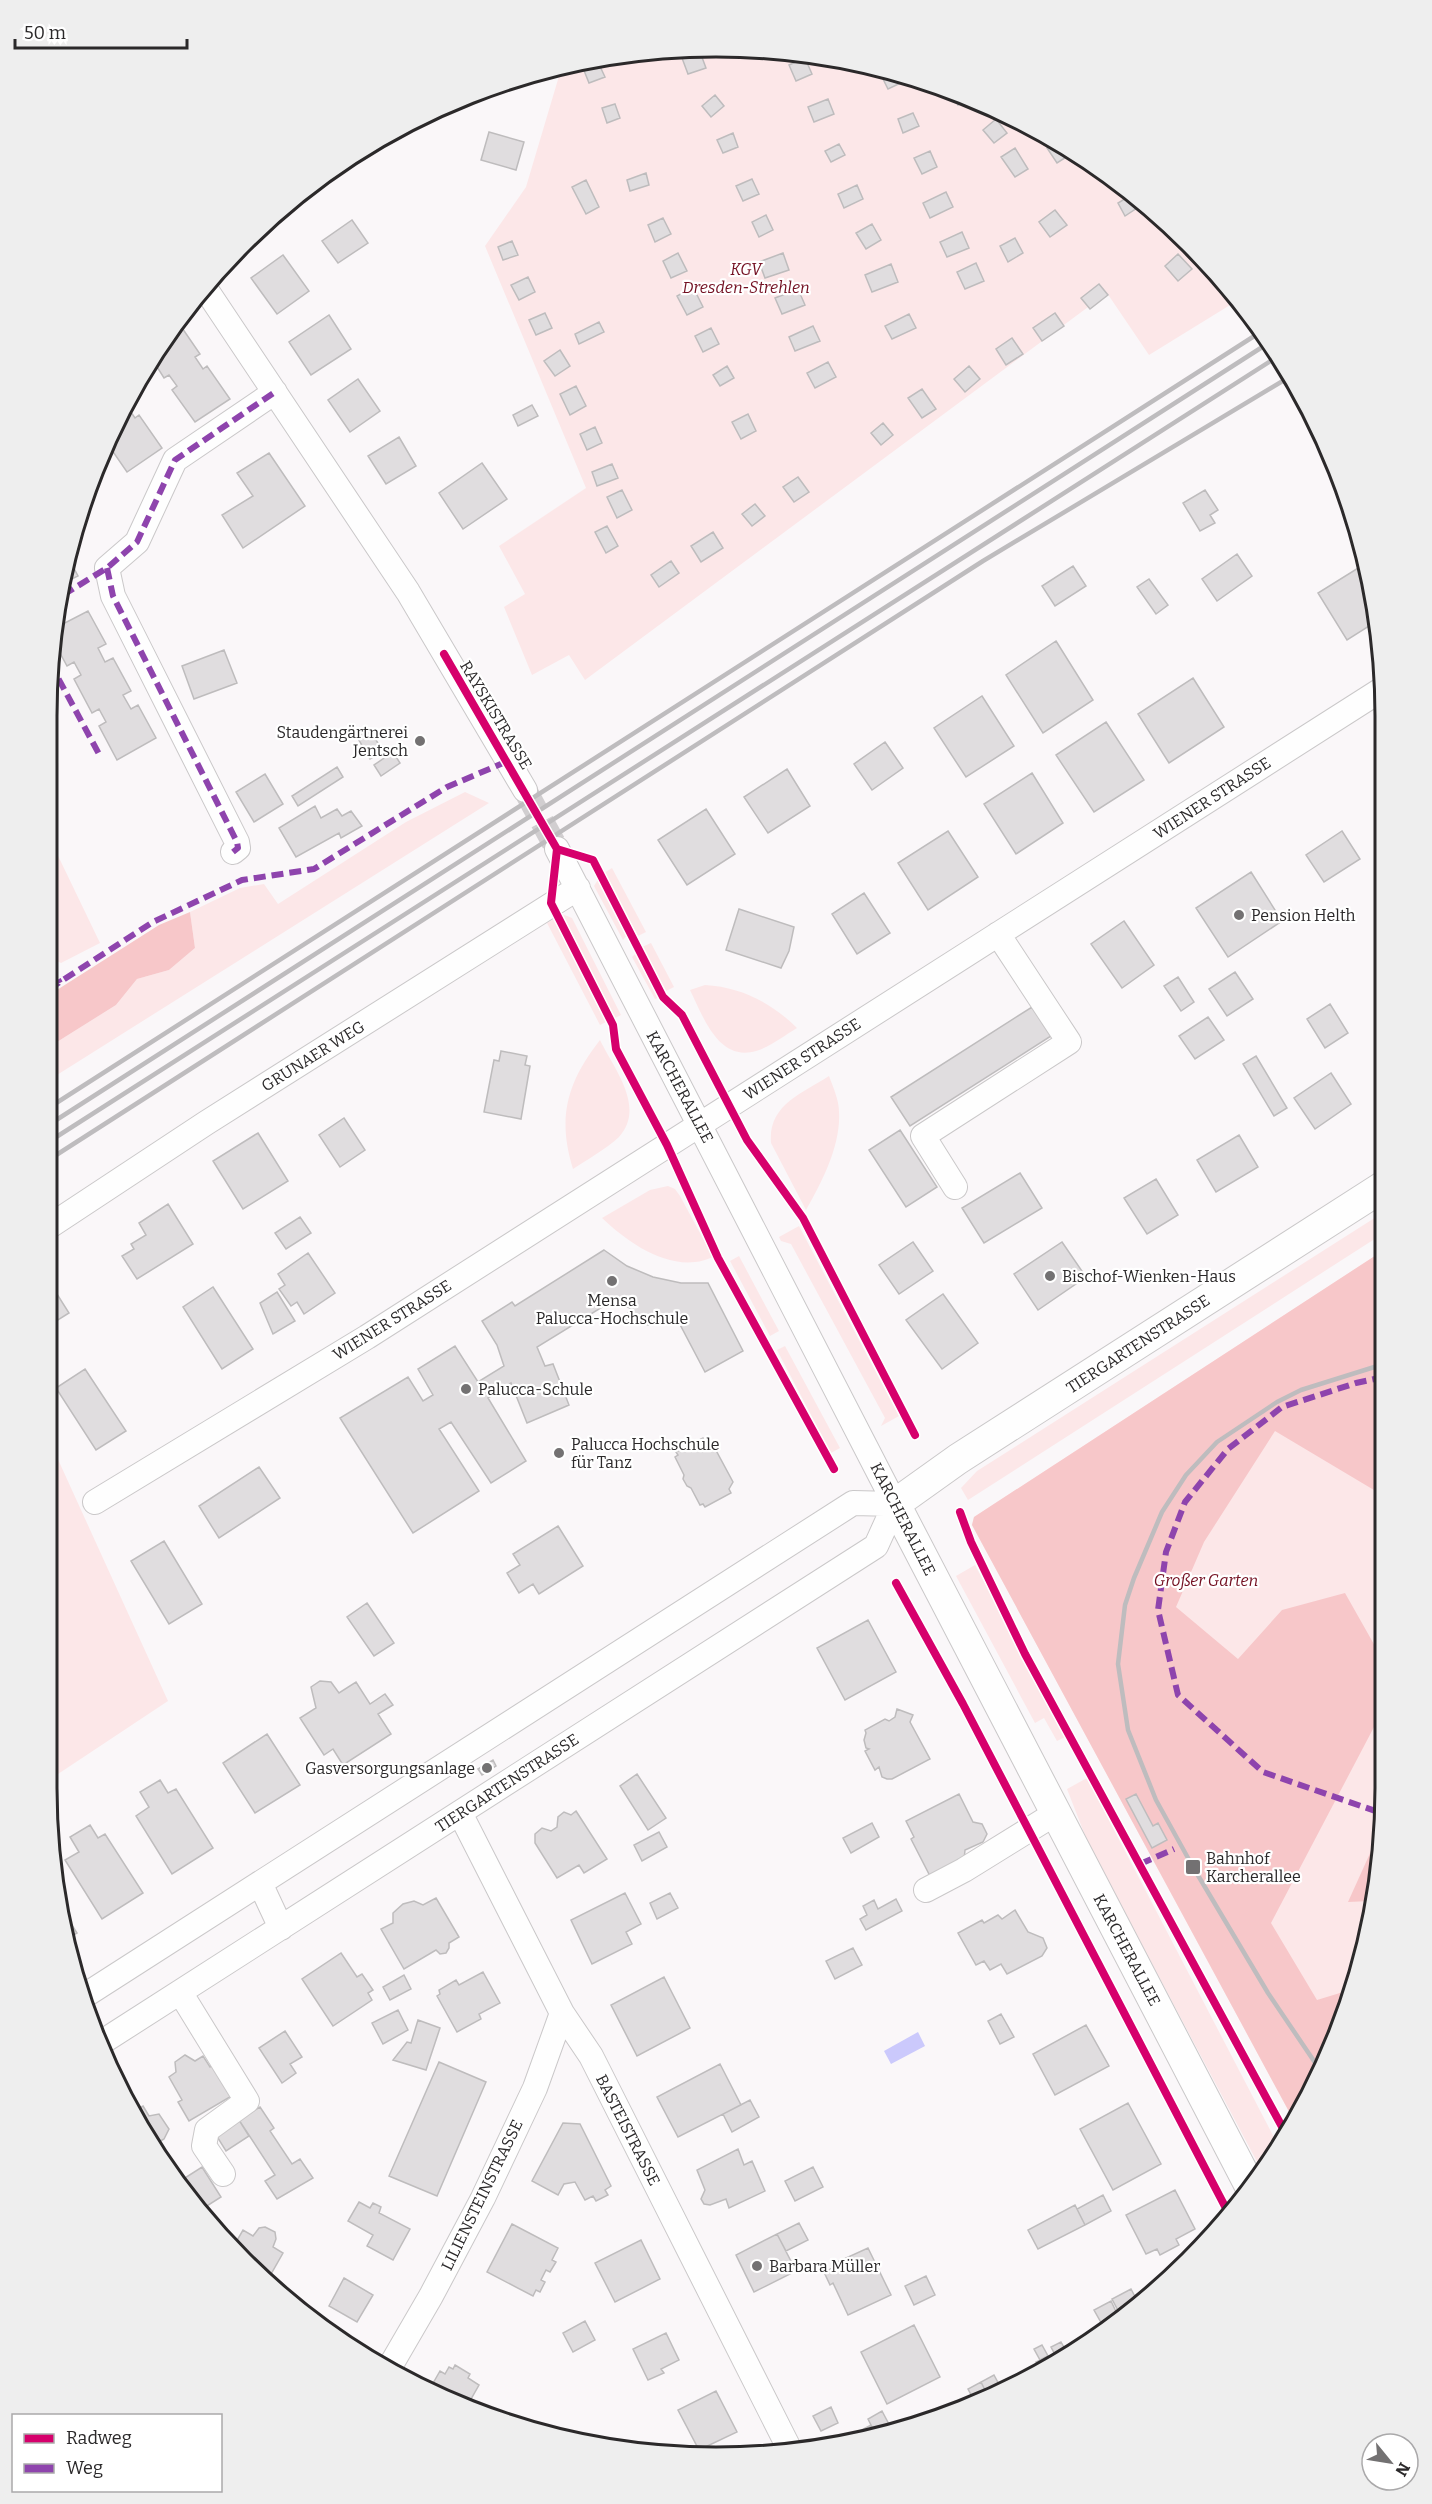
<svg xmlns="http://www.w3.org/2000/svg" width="1432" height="2504" font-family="Bitter,serif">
<rect width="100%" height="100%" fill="#faf7f9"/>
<path fill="#fce7e8" d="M716 47 846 59 972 97 1088 159 1190 243 1235 302 1149 355 1107 293 585 680 569 655 532 675 504 607 525 594 499 546 586 488 485 246 526 187 562 66 585 59Z
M465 792 489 803 49 1080V1047L116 1005 137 979 169 970 195 948 190 912 240 888 264 884 278 904 406 822Z
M49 837 100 943 61 963 54 960 49 963Z
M612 868 646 932 638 936 604 873Z
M599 878 627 935 623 940 594 886Z
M562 914 572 918 621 1015 615 1018Z
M554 919 608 1021 600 1025 547 923Z
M651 943 674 987 666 991 642 947Z
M637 952 660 997 655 999 632 957Z
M705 985C741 987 772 1003 797 1028 785 1035 770 1047 756 1051 718 1062 703 1016 690 990Z
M600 1040C614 1069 646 1107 619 1137 606 1149 588 1159 573 1169 557 1118 567 1082 600 1040Z
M829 1076C833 1087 839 1100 839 1112 841 1145 822 1182 806 1210L771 1143C768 1105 801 1094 829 1076Z
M668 1186 675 1189 680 1196 713 1257C707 1259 701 1262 695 1262 661 1266 625 1240 602 1218L650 1190Z
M1384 1212V1233L968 1500 961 1488 977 1471Z
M799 1226 899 1416 881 1426 885 1418 791 1244 781 1241 779 1237Z
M1384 1250V1832L1350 2004 1293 2119 972 1525 974 1517Z
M739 1256 779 1331 770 1336 730 1261Z
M785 1346 840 1448 831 1453 777 1350Z
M51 1444 168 1701 52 1778Z
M975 1565 1067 1736 1057 1741 1044 1718 1035 1723 956 1576Z
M1087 1778 1279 2147 1263 2173 1088 1843 1067 1789Z"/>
<path fill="#f7c7c9" d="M190 912 195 948 169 970 137 979 116 1005 49 1047V995L159 925Z
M1384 1250V1496L1275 1431 1204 1542 1176 1607 1238 1659 1282 1610 1345 1593 1384 1662V1708L1271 1923 1317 2000 1353 1989 1350 2004 1293 2119 972 1525 974 1517Z
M1383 1836 1370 1901 1348 1902 1376 1840Z"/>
<path fill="#cbc9fc" d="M918 2032 925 2046 891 2064 884 2051Z"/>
<path fill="#e0dddf" stroke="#bebcbd" stroke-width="1.5" d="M700 52 706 68 688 74 682 58Z
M805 58 812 74 796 81 789 65Z
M598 62 605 77 589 83 583 68Z
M878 69 900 75 903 82 888 89Z
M951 91H952L973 98 958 105Z
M469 95 471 99 450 111 447 105Z
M715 95 724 106 711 117 702 106Z
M828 99 834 114 814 122 808 107Z
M615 104 620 118 607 123 602 108Z
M913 113 919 126 903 133 898 119Z
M996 119 1007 133 994 143 983 130Z
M489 132 524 142 516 170 481 160Z
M733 133 738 147 723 153 717 140Z
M1056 142 1067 148 1071 154 1057 163 1047 148Z
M839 144 845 155 831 162 825 151Z
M1015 148 1028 169 1015 177 1001 157Z
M930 151 937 167 922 174 914 158Z
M646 173 649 185 630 191 627 180Z
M752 179 759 194 743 201 736 186Z
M586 180 599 207 586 214 572 187Z
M857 185 863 199 844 208 838 194Z
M946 192 953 207 930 218 923 203Z
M1131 195 1140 206 1125 216 1118 203Z
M1055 210 1067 225 1050 237 1039 222Z
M766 215 773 230 759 237 752 222Z
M663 218 671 234 655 242 648 225Z
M352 220 368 243 338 263 322 241Z
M872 224 881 240 866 249 856 233Z
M962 232 969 248 947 257 940 242Z
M1015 238 1023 253 1008 262 1000 246Z
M512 241 518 255 503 260 498 247Z
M678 253 687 271 671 278 663 261Z
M783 253 789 270 765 278 759 262Z
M1178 254 1192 269 1178 281 1165 266Z
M283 255 309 291 277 314 251 278Z
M976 263 984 281 965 289 957 272Z
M891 264 898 282 872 292 865 275Z
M528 277 535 292 519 300 511 285Z
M1099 284 1108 295 1090 309 1081 298Z
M693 287 703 307 687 315 677 296Z
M798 289 805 305 782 314 775 298Z
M545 313 552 328 536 335 529 320Z
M1055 313 1064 326 1042 341 1033 328Z
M909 314 916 328 892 339 885 326Z
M329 315 351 349 311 375 289 342Z
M178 322 200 354 195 357 203 369 207 366 230 399 195 422 172 390 177 386 169 375 164 378 152 359 159 344Z
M599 322 604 332 579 344 575 334Z
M813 326 820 341 795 351 789 337Z
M711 328 719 344 703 352 695 336Z
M1012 338 1023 354 1006 365 996 349Z
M560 350 570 366 555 376 544 361Z
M828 362 836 377 815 388 807 373Z
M727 366 734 378 720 386 713 375Z
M969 366 980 379 965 392 954 379Z
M358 379 380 411 350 432 328 400Z
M576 386 586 406 570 415 560 394Z
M922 389 936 409 922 418 908 398Z
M532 405 538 416 518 426 513 415Z
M128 408 135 418 139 415 162 448 127 472 109 446Z
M748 414 756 431 741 439 732 422Z
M883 423 893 435 881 445 871 433Z
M595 427 602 443 587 450 580 434Z
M399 437 416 466 386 484 368 456Z
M269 453 305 506 243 548 222 515 253 496 237 473Z
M482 463 507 499 463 529 439 493Z
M612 464 618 478 597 486 592 472Z
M798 477 809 492 794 502 783 487Z
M622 490 632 510 617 518 607 497Z
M1205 490 1218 510 1210 515 1215 523 1200 531 1183 503Z
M755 504 765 516 752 526 742 514Z
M607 526 618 546 606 553 595 532Z
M713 532 723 548 701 562 691 546Z
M1237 554 1252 576 1217 601 1202 579Z
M70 561 78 576 66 582Z
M671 561 679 573 659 587 651 575Z
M1363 565 1374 623 1347 640 1318 593Z
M1073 566 1086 586 1055 606 1042 586Z
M1149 579 1168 605 1156 614 1137 587Z
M88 611 106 644 98 648 105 662 113 658 131 691 123 695 131 709 138 705 156 738 117 760 99 726 106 722 99 709 92 713 74 679 81 675 74 662 67 666 54 642 57 627Z
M1056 641 1093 700 1043 733 1006 675Z
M224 650 237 683 194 699 182 666Z
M1193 678 1224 727 1169 763 1138 714Z
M982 696 1014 746 966 777 934 728Z
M1106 722 1144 780 1094 812 1056 755Z
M369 729 383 751 370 759 357 737Z
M885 742 903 768 872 790 854 764Z
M393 752 400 763 381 776 374 765Z
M337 767 343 777 298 806 292 796Z
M787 769 810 806 768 833 744 797Z
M1032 773 1063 823 1016 854 984 804Z
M265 774 283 804 254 822 236 792Z
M315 806 321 818 337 809 342 816 351 811 362 826 341 838 339 833 296 857 279 828Z
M706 809 735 854 687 885 658 840Z
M948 831 978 877 928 910 898 863Z
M1342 831 1360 859 1324 882 1306 855Z
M1251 872 1282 921 1228 957 1196 908Z
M864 893 890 933 857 954 832 914Z
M739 909 794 927 789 951 781 968 726 950Z
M1124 921 1154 965 1122 988 1091 944Z
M1235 972 1253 999 1227 1016 1209 989Z
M1178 977 1194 1002 1181 1011 1164 986Z
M1330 1004 1348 1033 1325 1048 1307 1019Z
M1032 1007 1051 1036 910 1126 891 1097Z
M1208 1017 1224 1040 1195 1059 1179 1036Z
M501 1051 527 1056 525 1065 530 1066 521 1119 484 1112 494 1060 499 1061Z
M1256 1056 1287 1108 1274 1116 1243 1064Z
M1331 1073 1351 1104 1315 1129 1294 1098Z
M344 1118 365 1150 340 1167 319 1135Z
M900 1130 937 1187 906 1207 869 1150Z
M258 1133 288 1181 243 1209 213 1161Z
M1239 1135 1258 1167 1216 1192 1197 1160Z
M1020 1173 1042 1208 984 1243 962 1208Z
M1156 1179 1178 1215 1147 1234 1124 1198Z
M168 1204 193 1244 137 1279 122 1256 134 1249 131 1244 146 1235 139 1223Z
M300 1217 311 1233 286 1249 275 1233Z
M913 1242 933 1271 899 1294 879 1265Z
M1062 1242 1086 1277 1038 1310 1014 1274Z
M604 1250 627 1266 653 1277 681 1283H708L743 1351 705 1372 677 1319 653 1314 649 1325 626 1319 630 1308 607 1298 602 1301 604 1306 537 1347 545 1366 553 1364 569 1405 527 1423 511 1383 488 1398 526 1461 491 1483 451 1422 439 1429 479 1491 413 1533 340 1418 408 1377 423 1401 433 1395 418 1369 455 1346 478 1382 504 1366 497 1345 482 1321 512 1302 515 1306Z
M308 1253 335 1293 304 1314 297 1302 291 1306 279 1289 285 1285 278 1274Z
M50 1283 69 1313 50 1325Z
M213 1287 253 1349 222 1369 183 1307Z
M277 1292 295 1321 273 1334 260 1303Z
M943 1294 978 1343 942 1369 906 1320Z
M85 1369 126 1431 96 1450 56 1388Z
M703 1438 705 1442 707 1441 709 1444 712 1443 733 1482 729 1489 731 1493 705 1507 703 1504 700 1505 691 1488 687 1486 683 1479 684 1475 675 1457 678 1455 676 1452Z
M259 1467 280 1498 219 1538 199 1506Z
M558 1526 583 1566 539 1594 533 1584 519 1593 507 1573 520 1565 513 1554Z
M164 1541 202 1604 169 1624 131 1561Z
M367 1603 394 1643 374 1656 347 1617Z
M868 1620 896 1672 845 1700 817 1648Z
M320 1681 331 1682 339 1693 356 1682 370 1704 385 1694 393 1705 378 1714 391 1734 343 1765 333 1749 324 1755 300 1718 316 1708 311 1687Z
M897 1709 913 1715 910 1722 930 1759 892 1779H887L882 1777 879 1767 875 1770 865 1751 869 1749 866 1748 864 1740 866 1733 865 1730 885 1719 889 1721 895 1717Z
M267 1734 300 1785 255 1813 223 1763Z
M493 1760 496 1766 482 1775 478 1769Z
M637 1774 666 1818 648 1830 620 1786Z
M160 1780 168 1793 176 1789 213 1848 172 1874 136 1816 149 1807 140 1792Z
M959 1794 973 1822 982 1824 987 1834 983 1842 965 1850 964 1860 931 1878 911 1839 914 1837 906 1821Z
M1136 1794 1153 1826 1158 1823 1167 1840 1152 1848 1126 1799Z
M576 1811 607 1859 584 1873 579 1865 557 1878 535 1843V1834L542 1828 551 1831 557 1827 558 1817 564 1812 571 1815Z
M872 1823 879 1837 851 1853 843 1838Z
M90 1825 98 1838 105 1834 143 1893 102 1919 65 1860 79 1852 70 1837Z
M659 1832 667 1847 642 1861 634 1845Z
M625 1893 641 1924 626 1932 632 1944 592 1964 571 1920Z
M670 1893 678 1908 657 1919 650 1903Z
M436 1898 459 1937 449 1943V1948L446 1953 440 1954 436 1950 404 1969 381 1929 393 1923V1913L403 1904 414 1901 423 1905Z
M896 1899 902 1911 866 1930 860 1919 867 1915 863 1906 874 1900 878 1909Z
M59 1905 77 1933 67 1939Z
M1015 1910 1028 1932 1043 1938 1047 1948 1042 1956 1007 1974 1001 1964 990 1970 984 1961 976 1965 958 1933 982 1920 984 1923 998 1915 1002 1919Z
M853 1948 862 1965 835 1979 826 1961Z
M341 1953 357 1977 362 1974 373 1990 368 1993 372 2000 333 2026 302 1979Z
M483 1972 500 2003 479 2014 481 2019 457 2032 437 1996 440 1994 439 1990 456 1980 459 1985Z
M404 1975 411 1989 390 2000 383 1987Z
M664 1977 690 2028 637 2056 611 2005Z
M398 2010 408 2030 383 2044 372 2023Z
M1001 2014 1014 2037 1000 2044 988 2021Z
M418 2020 440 2028 426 2070 393 2060 407 2042 411 2043Z
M1086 2025 1109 2066 1055 2095 1033 2054Z
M285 2031 302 2057 290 2064 296 2073 282 2083 259 2048Z
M185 2055 195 2061 203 2056 210 2067 215 2064 235 2094 189 2121 178 2102 182 2100 169 2077 176 2072 175 2062Z
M439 2062 486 2082 437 2196 389 2176Z
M720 2064 741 2105 678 2137 657 2097Z
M750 2100 759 2117 732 2132 723 2114Z
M1128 2103 1161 2164 1113 2190 1080 2129Z
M143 2106 149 2116 159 2114 169 2129 164 2139 154 2145 133 2112Z
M260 2107 274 2128 270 2131 292 2164 300 2159 313 2178 277 2199 265 2181 275 2175 239 2120Z
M239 2120 249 2136 226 2151 216 2135Z
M563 2123 580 2124 611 2186 605 2190 608 2195 596 2201 593 2196 585 2200 575 2182 564 2184 558 2195 532 2181Z
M738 2149 744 2165 752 2161 765 2191 729 2208 726 2199 710 2205 704 2204 701 2199 705 2190 697 2170Z
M202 2167 221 2197 199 2211 177 2183Z
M813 2167 823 2187 795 2201 785 2181Z
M1175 2190 1195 2229 1176 2239 1179 2245 1160 2255 1157 2249 1146 2254 1126 2215Z
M1103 2195 1111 2211 1085 2225 1077 2209Z
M359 2202 370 2208 373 2203 381 2207 379 2213 410 2229 393 2260 367 2246 373 2235 348 2221Z
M1075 2205 1085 2225 1038 2249 1028 2230Z
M799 2223 808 2240 786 2251 777 2234Z
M512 2224 558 2248 552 2260 556 2262 550 2272 546 2270 541 2280 545 2282 540 2292 536 2290 533 2296 487 2272Z
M265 2227 275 2232 276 2239 273 2247 283 2253 267 2281 243 2262 241 2256 232 2249 243 2230 253 2236 259 2228Z
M777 2234 796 2271 754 2292 736 2255Z
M641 2240 660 2279 615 2302 595 2263Z
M868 2248 891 2295 848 2315 833 2283 830 2285 824 2272 837 2266 835 2263Z
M926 2276 935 2295 914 2305 905 2286Z
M344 2278 373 2295 357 2322 329 2306Z
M1131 2289 1139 2304 1123 2320 1112 2299Z
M1111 2301 1119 2318 1103 2326 1094 2310Z
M585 2321 595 2340 573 2352 563 2333Z
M319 2323 349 2340 346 2346 319 2324Z
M914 2325 940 2377 887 2404 861 2352Z
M1109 2326 1110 2328 1094 2339 1092 2334Z
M666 2333 679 2360 661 2369 664 2373 648 2380 633 2349Z
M1061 2342 1069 2356 1059 2362 1051 2347Z
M1042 2345 1048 2356 1040 2360 1034 2349Z
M1048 2356 1053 2366 1041 2372 1036 2362Z
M455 2365 470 2374 468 2378 479 2385 467 2406 428 2392 440 2371 445 2374 449 2367 453 2369Z
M994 2375 1002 2390 988 2396 981 2382Z
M981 2382 988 2396 975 2402 968 2389Z
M716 2391 737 2432 699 2450 678 2410Z
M831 2407 838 2423 821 2431 813 2416Z
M882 2411 892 2430 875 2433 868 2419Z
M871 2425 875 2433 843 2440Z"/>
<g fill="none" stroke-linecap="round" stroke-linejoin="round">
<path stroke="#d1ced0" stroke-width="24" stroke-dasharray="24 12" stroke-linecap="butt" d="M525 790 557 849"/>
<g stroke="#cac8c9" stroke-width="26">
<path id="minor" d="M205 288 408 592 525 790
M557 849 895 1504
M233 852 238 848 237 842 113 596 107 568 137 542 175 460 275 392
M955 1187 923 1136 1069 1042 998 934
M50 1226 206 1123 578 888
M95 1502 367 1337 1384 688
M460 1813 562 2013 591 2056 790 2450
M260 1883 281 1928
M926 1890 964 1870 1056 1813
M180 1992 247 2101 207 2130 204 2146 223 2174
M81 1998 853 1503 895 1504
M99 2044 876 1546 895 1504
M388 2370 431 2296 483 2198 535 2088 562 2013"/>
</g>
<g stroke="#cac8c9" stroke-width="32">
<path id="major" d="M1251 2188 895 1504 958 1459 1384 1186"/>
</g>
<use href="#minor" stroke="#fefefe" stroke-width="24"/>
<use href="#major" stroke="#fefefe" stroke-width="30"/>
<path stroke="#bebcbe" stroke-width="4.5" d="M50 1107 1259 333
M50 1124 1267 344
M50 1141 1277 357
M50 1159 983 561 1291 376
M1318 2067 1268 1993 1193 1867 1156 1800 1128 1730 1118 1664 1125 1605 1134 1578 1162 1512 1186 1475 1217 1442 1277 1402 1301 1390 1384 1364"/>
<path stroke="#8e44ad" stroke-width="6" stroke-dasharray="12 6" stroke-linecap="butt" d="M107 568 113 596 237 842 238 848 233 852
M63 595 107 568 137 542 175 460 275 392
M50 663 99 754
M48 723 54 734
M49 964 60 983
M49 989 153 922 242 880 314 869 447 787 508 761
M1384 1377 1356 1383 1282 1407 1228 1449 1185 1502 1166 1552 1158 1610 1178 1695 1263 1772 1384 1814
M1140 1864 1174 1849"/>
<g stroke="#fff" stroke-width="11">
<path id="cycleway" d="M444 654 557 849
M557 849 593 860 663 997 682 1015 747 1140 803 1218 915 1435
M557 849 551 903 613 1025 616 1049 667 1145 718 1258 834 1469
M960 1512 971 1542 1025 1654 1286 2134
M896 1583 963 1704 1230 2216"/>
</g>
<use href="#cycleway" stroke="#d6006c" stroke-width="8"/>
</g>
<g fill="#737172" stroke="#fff" stroke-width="2">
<circle cx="420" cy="741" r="6"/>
<circle cx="1239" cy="915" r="6"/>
<circle cx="1050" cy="1276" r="6"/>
<circle cx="612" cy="1281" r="6"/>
<circle cx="466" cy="1389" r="6"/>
<circle cx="559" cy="1453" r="6"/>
<circle cx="487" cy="1768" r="6"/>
<rect x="1185" y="1859" width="16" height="16" rx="3"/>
<circle cx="757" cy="2266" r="6"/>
</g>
<g text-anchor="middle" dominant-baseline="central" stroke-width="4.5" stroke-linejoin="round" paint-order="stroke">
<g font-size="16" font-style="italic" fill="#730f21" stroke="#fff">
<text x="746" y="269">KGV<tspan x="746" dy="18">Dresden-Strehlen</tspan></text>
<text x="1206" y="1580">Großer Garten</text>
</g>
<g font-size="16" fill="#2b292a" stroke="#fff">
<text transform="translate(496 715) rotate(59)">RAYSKISTRASSE</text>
<text transform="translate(1212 798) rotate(-33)">WIENER STRASSE</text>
<text transform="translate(313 1056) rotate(-32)">GRUNAER WEG</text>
<text transform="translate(802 1059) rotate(-33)">WIENER STRASSE</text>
<text transform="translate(680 1087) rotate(62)">KARCHERALLEE</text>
<text transform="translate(392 1320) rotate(-32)">WIENER STRASSE</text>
<text transform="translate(1138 1344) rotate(-33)">TIERGARTENSTRASSE</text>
<text transform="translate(903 1519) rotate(63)">KARCHERALLEE</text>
<text transform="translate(507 1783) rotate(-33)">TIERGARTENSTRASSE</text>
<text transform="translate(1127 1950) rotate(62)">KARCHERALLEE</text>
<text transform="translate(628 2130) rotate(63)">BASTEISTRASSE</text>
<text transform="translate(482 2195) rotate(-64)">LILIENSTEINSTRASSE</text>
</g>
<g font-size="16" fill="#2b292a" stroke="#fff" text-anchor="start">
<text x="408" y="732" text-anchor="end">Staudengärtnerei<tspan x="408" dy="18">Jentsch</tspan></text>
<text x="1251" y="915">Pension Helth</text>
<text x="1062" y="1276">Bischof-Wienken-Haus</text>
<text x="612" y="1300" text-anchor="middle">Mensa<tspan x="612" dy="18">Palucca-Hochschule</tspan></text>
<text x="478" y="1389">Palucca-Schule</text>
<text x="571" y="1444">Palucca Hochschule<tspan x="571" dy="18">für Tanz</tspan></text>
<text x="475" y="1768" text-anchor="end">Gasversorgungsanlage</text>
<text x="1206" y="1858">Bahnhof<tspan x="1206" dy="18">Karcherallee</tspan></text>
<text x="769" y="2266">Barbara Müller</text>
</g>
</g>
<path d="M0 0H1432V2504H0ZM716 57H716A659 659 0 0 1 1375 716V1788A659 659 0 0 1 716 2447H716A659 659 0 0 1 57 1788V716A659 659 0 0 1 716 57Z" fill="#eee" fill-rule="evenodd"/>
<path fill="none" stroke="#2b292a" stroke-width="3" d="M716 57H716A659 659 0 0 1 1375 716V1788A659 659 0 0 1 716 2447H716A659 659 0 0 1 57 1788V716A659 659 0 0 1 716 57Z"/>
<rect x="12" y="2414" width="210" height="78" fill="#ffffff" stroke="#aaa9aa" stroke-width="1.5"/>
<rect x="24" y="2434" width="30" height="9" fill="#d6006c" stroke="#aaa9aa" stroke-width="1.5"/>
<text x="66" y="2444" font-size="18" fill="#2b292a">Radweg</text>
<rect x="24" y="2464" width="30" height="9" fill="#8e44ad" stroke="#aaa9aa" stroke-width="1.5"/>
<text x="66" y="2474" font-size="18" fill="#2b292a">Weg</text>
<g transform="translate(1390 2462) rotate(120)"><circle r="28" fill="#ffffff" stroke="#aaa9aa" stroke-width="1.5"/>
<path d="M0-4.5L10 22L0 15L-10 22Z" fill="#737172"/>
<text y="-9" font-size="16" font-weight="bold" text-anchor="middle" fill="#2b292a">N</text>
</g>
<path d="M15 39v9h172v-9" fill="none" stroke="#2b292a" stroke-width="3"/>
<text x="24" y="39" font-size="18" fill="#2b292a" stroke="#ffffff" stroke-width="4.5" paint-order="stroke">50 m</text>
</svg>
